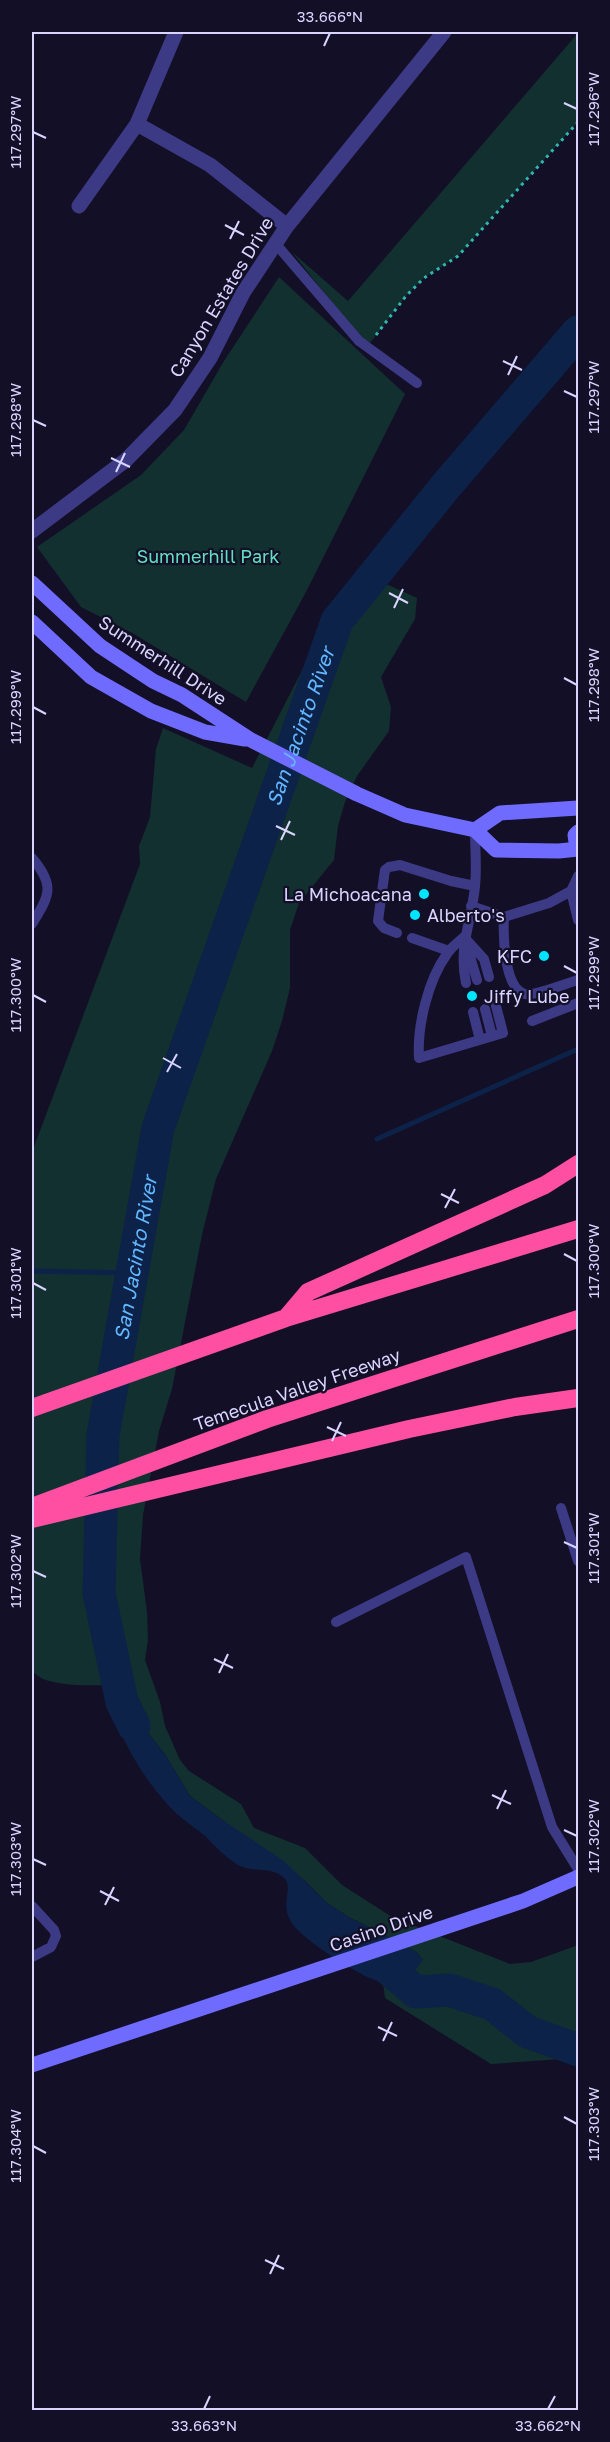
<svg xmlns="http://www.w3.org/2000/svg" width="610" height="2442" font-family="'Golos Text',sans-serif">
<rect width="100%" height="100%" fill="#130f26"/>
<path fill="#12302f" d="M578 33V122L458 256 424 278 406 296 367 347 292 252 348 301Z
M279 277 405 394 306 592 246 702 134 634 81 607 37 547 141 475 184 430 224 361Z
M371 577 417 598 415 619 381 677 391 707 389 731 357 776 345 802 338 826 334 860 299 903 290 930V988L282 1021 272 1051 216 1179 202 1235 172 1389 159 1431 143 1515 140 1559 147 1612 148 1640 145 1660 160 1702 165 1726 180 1760 189 1771 241 1804 254 1828 305 1848 342 1885 392 1917 510 1964 531 1962 578 1945V2041L546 2030 544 2047 577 2058 491 2064 385 1998 383 1983 403 1978 423 1960 416 1952 347 1916 327 1903 305 1881 190 1796 164 1753 143 1727 129 1700 127 1684C104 1685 44 1690 32 1670V1272L34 1264H32V1152L140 864 139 846 150 817 156 749 163 728 252 768 338 600 352 582Z"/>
<path fill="#0c2248" d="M127 1684 129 1700 143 1727 164 1753 190 1796 218 1817 284 1861 327 1903 347 1916 416 1952 423 1960C414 1973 398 1985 381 1982 362 1978 301 1939 291 1922 280 1904 293 1889 285 1879 274 1866 252 1873 238 1865 226 1858 214 1845 204 1835 192 1826 179 1817 169 1806 145 1780 124 1746 113 1712 111 1704 113 1693 112 1685Z
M546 2030 578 2041V2058L544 2047 543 2035Z"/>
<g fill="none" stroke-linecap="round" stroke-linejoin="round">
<path stroke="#0c2248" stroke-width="5" d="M377 1139 578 1049
M32 1271 132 1273"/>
<g stroke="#0c2248" stroke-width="33">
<path id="s1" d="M134 1726 122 1702 99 1593 103 1435 158 1128 337 621 445 487 578 332"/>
<path d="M365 1949 416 1992 449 1990 492 2004 528 2032 578 2050"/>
</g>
<path stroke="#2fb8b0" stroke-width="3" stroke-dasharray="3 4.5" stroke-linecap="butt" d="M376 335 406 296 424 278 458 256 578 122"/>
<path stroke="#3d3a85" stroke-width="10" d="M275 243 359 341 417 383
M32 858C56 886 49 896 32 924
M571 891 578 920
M471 906 504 917 549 903 571 891 578 876
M504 917C503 935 504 989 525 994 535 996 567 983 578 980
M397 933 384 928 378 921 384 877 385 870 389 867 400 865 451 881 475 886
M464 937C459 942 451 947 447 954 428 980 417 1026 419 1058L503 1033 496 1006
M464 937 484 959 489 977
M412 938 449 951
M466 943 477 980
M466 983C458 946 472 921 475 886 477 868 475 849 475 830
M485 1009 492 1036
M473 1012 480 1040
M532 1021 578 1003
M561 1508 578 1561
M336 1622 466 1557 552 1827 578 1869
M32 1906 54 1930 56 1936 51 1947 32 1957"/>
<path stroke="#3d3a85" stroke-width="15" d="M137 124 210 165 287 226
M79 206 137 124 176 32
M32 531 126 460 175 410 210 358 243 293 287 226 444 32"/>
<path stroke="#6f6bff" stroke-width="15" d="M32 583 100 646 153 681 182 695 251 740 357 794 405 815 475 830 496 850 559 851 578 849
M32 622 91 677 151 711 205 732 245 739
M475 830 500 813 578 808
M577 849 575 835 578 832
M32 2065 523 1901 578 1877"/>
<path stroke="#ff4fa3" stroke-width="18" d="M286 1318 308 1292 545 1185 578 1164
M32 1408 286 1318 578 1229
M32 1507 267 1419 578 1319
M32 1519 409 1429 515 1407 578 1398"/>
</g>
<path fill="none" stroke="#d9d4ff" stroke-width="2" d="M324 46 330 33M564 103 577 109M33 132 46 138M225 225 244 235M230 239 239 221M503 361 522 370M508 375 517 356M564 391 577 397M33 420 46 426M111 458 130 467M116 472 125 453M389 593 408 603M394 608 403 589M564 678 577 685M33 707 46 714M276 826 295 835M281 840 290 821M564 966 577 973M33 995 46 1002M163 1058 181 1068M167 1072 177 1054M441 1194 459 1203M445 1208 455 1189M564 1254 577 1261M33 1283 46 1290M327 1427 346 1436M332 1441 341 1422M564 1542 577 1548M33 1571 46 1577M214 1659 233 1668M219 1673 228 1654M492 1795 511 1804M497 1809 506 1790M564 1830 577 1836M33 1859 46 1865M100 1891 119 1901M105 1905 114 1887M378 2027 397 2036M383 2041 392 2022M564 2117 577 2124M33 2146 46 2153M265 2260 284 2269M270 2274 279 2255M204 2409 210 2396M548 2409 555 2396"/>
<g fill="#00e5ff" stroke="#130f26" stroke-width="2">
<circle cx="424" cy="894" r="6"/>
<circle cx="415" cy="915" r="6"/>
<circle cx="544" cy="956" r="6"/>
<circle cx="472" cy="996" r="6"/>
</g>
<g text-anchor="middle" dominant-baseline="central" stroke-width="4.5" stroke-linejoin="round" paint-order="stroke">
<g font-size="18" fill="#d9d4ff" stroke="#130f26">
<text transform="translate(221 297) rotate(-59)">Canyon Estates Drive</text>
<text transform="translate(163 660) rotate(33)">Summerhill Drive</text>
<text transform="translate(297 1389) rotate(-19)">Temecula Valley Freeway</text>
<text transform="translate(381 1928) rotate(-19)">Casino Drive</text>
</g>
<g font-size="18" fill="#5fe0c0" stroke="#130f26">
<text x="208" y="556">Summerhill Park</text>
</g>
<g font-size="18" fill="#d9d4ff" stroke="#130f26" text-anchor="end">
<text x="412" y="894">La Michoacana</text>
<text x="427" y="915" text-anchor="start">Alberto's</text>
<text x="532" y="956">KFC</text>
<text x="484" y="996" text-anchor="start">Jiffy Lube</text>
</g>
<g font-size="20" font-style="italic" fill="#62b6ff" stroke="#130f26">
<text stroke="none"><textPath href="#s1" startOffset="1034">San Jacinto River</textPath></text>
<text stroke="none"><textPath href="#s1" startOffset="476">San Jacinto River</textPath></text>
</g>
</g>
<rect width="610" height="2442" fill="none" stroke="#130f26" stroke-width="66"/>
<rect x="33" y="33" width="544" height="2376" fill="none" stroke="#d9d4ff" stroke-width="2"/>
<g font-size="15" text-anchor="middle" fill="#d9d4ff">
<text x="330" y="22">33.666°N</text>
<text transform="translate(594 109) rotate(-90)" y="5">117.296°W</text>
<text transform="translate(16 132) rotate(-90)" y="5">117.297°W</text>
<text transform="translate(594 397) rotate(-90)" y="5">117.297°W</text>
<text transform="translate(16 420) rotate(-90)" y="5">117.298°W</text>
<text transform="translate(594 685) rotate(-90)" y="5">117.298°W</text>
<text transform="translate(16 707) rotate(-90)" y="5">117.299°W</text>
<text transform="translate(594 973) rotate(-90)" y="5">117.299°W</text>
<text transform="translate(16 995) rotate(-90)" y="5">117.300°W</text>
<text transform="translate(594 1261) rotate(-90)" y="5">117.300°W</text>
<text transform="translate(16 1283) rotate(-90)" y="5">117.301°W</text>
<text transform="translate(594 1548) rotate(-90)" y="5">117.301°W</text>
<text transform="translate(16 1571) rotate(-90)" y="5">117.302°W</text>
<text transform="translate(594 1836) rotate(-90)" y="5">117.302°W</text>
<text transform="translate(16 1859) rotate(-90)" y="5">117.303°W</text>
<text transform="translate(594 2124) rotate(-90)" y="5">117.303°W</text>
<text transform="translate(16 2146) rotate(-90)" y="5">117.304°W</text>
<text x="204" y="2431">33.663°N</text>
<text x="548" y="2431">33.662°N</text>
</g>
</svg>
